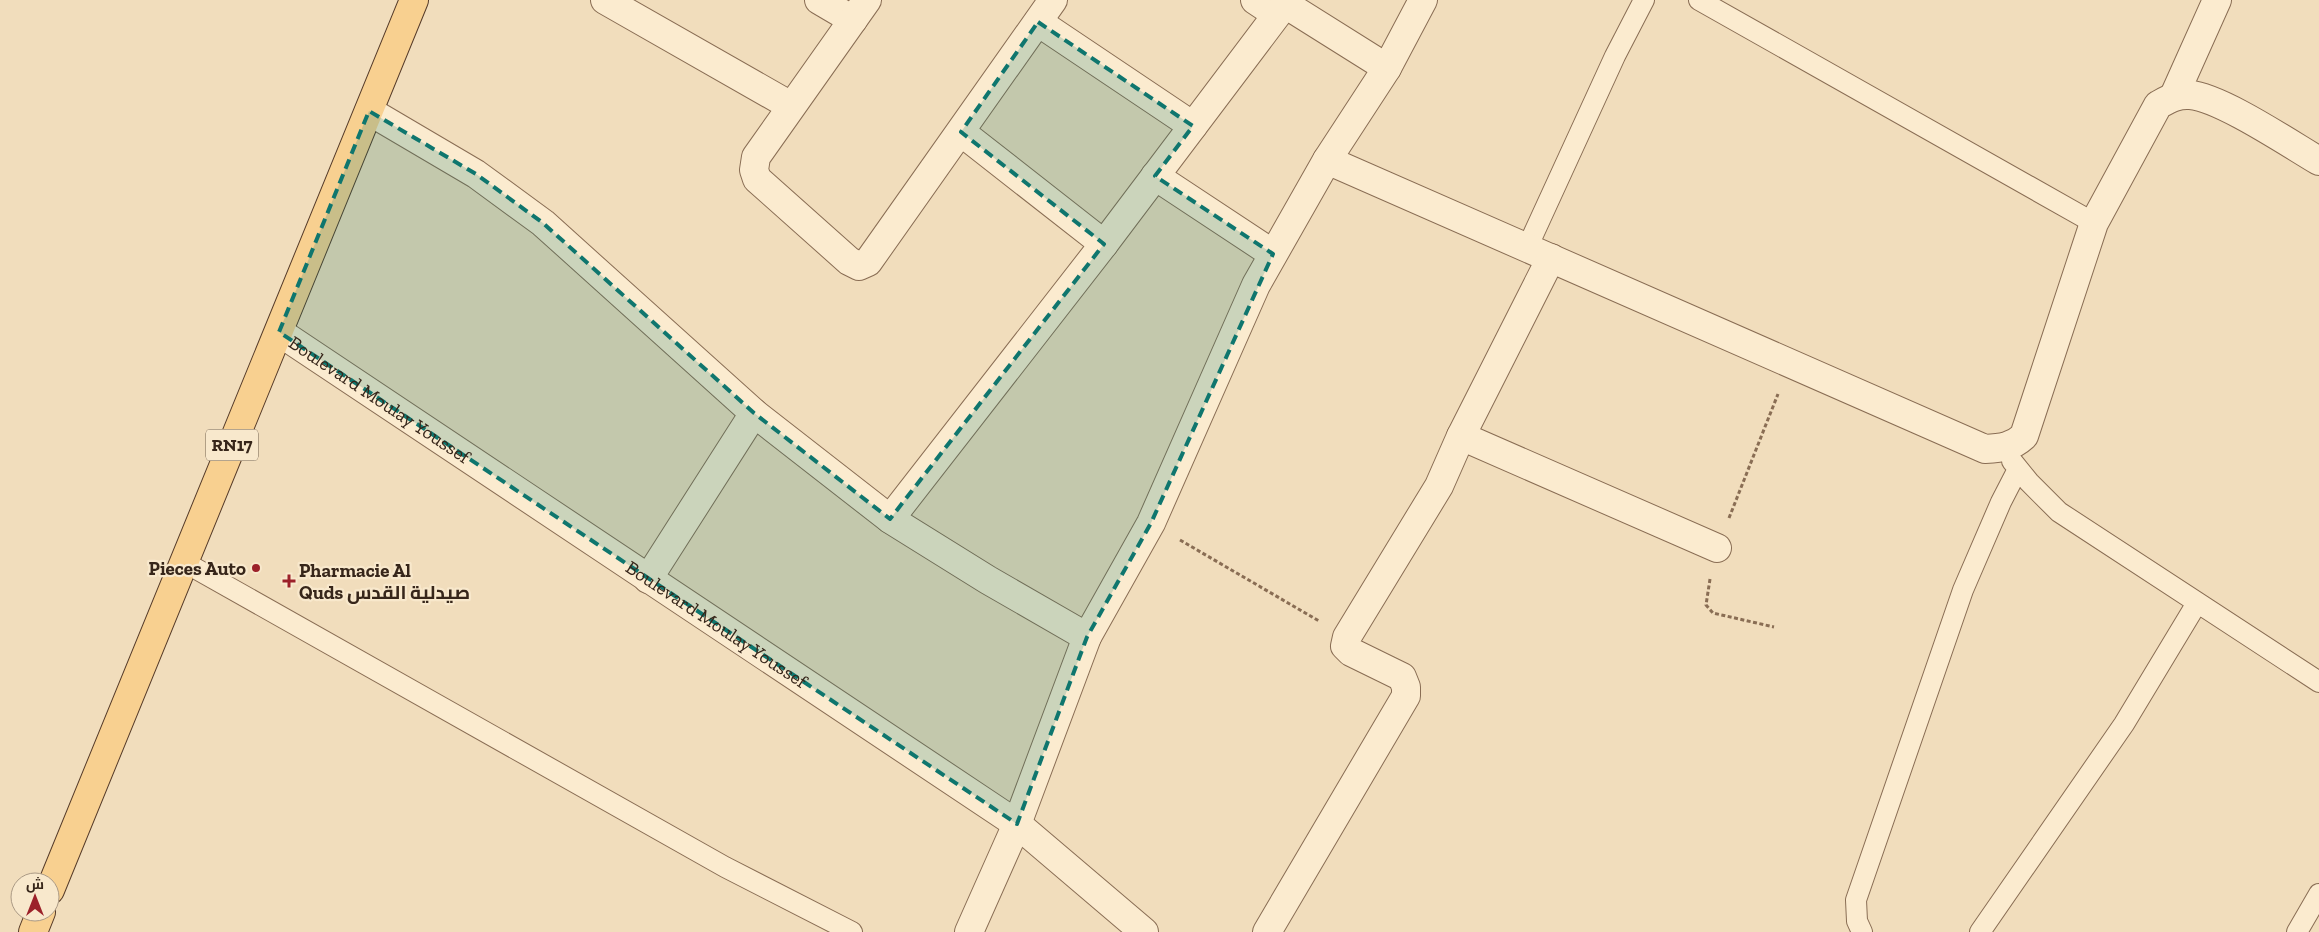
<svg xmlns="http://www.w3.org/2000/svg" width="2319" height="932" font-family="'Zilla Slab',Cairo,serif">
<rect width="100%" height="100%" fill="#f1ddbc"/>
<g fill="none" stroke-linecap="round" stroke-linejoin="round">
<g stroke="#896d54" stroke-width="22">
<path id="lane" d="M1699 0 2094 223
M1527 248 1615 56 1644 0
M2012 461 2029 482 2059 512 2319 682
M184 562 725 867 852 932
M1862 932 1857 921 1856 900 1963 590 2001 502 2018 469
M1980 932 2124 724 2197 603
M2297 932 2319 894"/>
</g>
<g stroke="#896d54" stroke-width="30">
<g id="street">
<path d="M605 0 791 106"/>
<path d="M819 0 853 20"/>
<path d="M867 0 756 157 754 170 757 179 849 261 859 266 868 262 1053 0"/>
<path d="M1255 0 1276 14"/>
<path d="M1038 22 1193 126"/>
<path d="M2174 96 2217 0"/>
<path d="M369 111 476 174 543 223 754 413 890 519 988 580 1087 637"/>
<path d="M961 132 1104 244"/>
<path d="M1327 160 1985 449C2002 448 2012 447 2024 436L2094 223 2158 105C2169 99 2177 94 2190 95 2220 97 2290 144 2319 161"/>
<path d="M1155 176 1273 254"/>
<path id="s1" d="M279 332 1017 824 1144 932"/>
<path d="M1461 436 1717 548"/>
<path d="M890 519 1104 244 1285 4 1387 68"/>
<path d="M648 579 754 413"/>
<path d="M969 932 1017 824 1087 637 1151 523 1256 285 1327 160 1387 68 1423 0"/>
<path d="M1267 932 1406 696V687L1402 677 1351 652 1345 646 1347 637 1439 486 1461 436 1551 258"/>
</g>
</g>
<g stroke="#563b29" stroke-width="30">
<path id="primary" d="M50 890 414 0
M33 932 41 912"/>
</g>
<path stroke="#896d54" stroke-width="3" stroke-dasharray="4 2.5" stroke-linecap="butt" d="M1729 518 1778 394
M1180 540 1319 621
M1710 579 1706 605 1713 613 1774 627"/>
<use href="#lane" stroke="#fbebcf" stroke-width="20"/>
<use href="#street" stroke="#fbebcf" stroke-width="28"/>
<use href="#primary" stroke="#f8d090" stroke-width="28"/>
</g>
<path fill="#0f766e" fill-opacity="0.2" stroke="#0f766e" stroke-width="4" stroke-dasharray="10 6" stroke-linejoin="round" d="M1038 22 1193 126 1155 176 1273 254 1151 523 1087 637 1017 824 279 332 369 111 476 174 543 223 754 413 890 519 1104 244 961 132Z"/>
<g fill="#9c212a" stroke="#f8e8cc" stroke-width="2">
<circle cx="256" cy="568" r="5"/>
<path d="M286.5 573.5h5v5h5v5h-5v5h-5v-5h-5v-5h5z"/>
</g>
<g text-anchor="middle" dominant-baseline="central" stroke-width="4.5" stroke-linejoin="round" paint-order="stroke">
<rect fill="#f8e8cc" stroke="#71604f" stroke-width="1" x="206" y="429.5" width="52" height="31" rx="4"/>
<g font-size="18" font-weight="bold" fill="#37261a">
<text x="232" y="445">RN17</text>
</g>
<g font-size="19" fill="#37261a" stroke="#f8e8cc">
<text stroke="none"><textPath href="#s1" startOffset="121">Boulevard Moulay Youssef</textPath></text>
<text stroke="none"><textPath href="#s1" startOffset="526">Boulevard Moulay Youssef</textPath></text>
</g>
<g font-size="19" font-weight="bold" fill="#37261a" stroke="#f8e8cc" text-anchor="end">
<text x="246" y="568">Pieces Auto</text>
<text x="299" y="570" text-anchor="start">Pharmacie Al<tspan x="299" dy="22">Quds صيدلية القدس</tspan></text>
</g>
</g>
<g transform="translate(35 897)"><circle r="24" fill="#f8e8cc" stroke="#ab9a85"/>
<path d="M0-4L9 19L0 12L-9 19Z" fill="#9c212a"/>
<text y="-8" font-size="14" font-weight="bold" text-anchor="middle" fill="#37261a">ش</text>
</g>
</svg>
